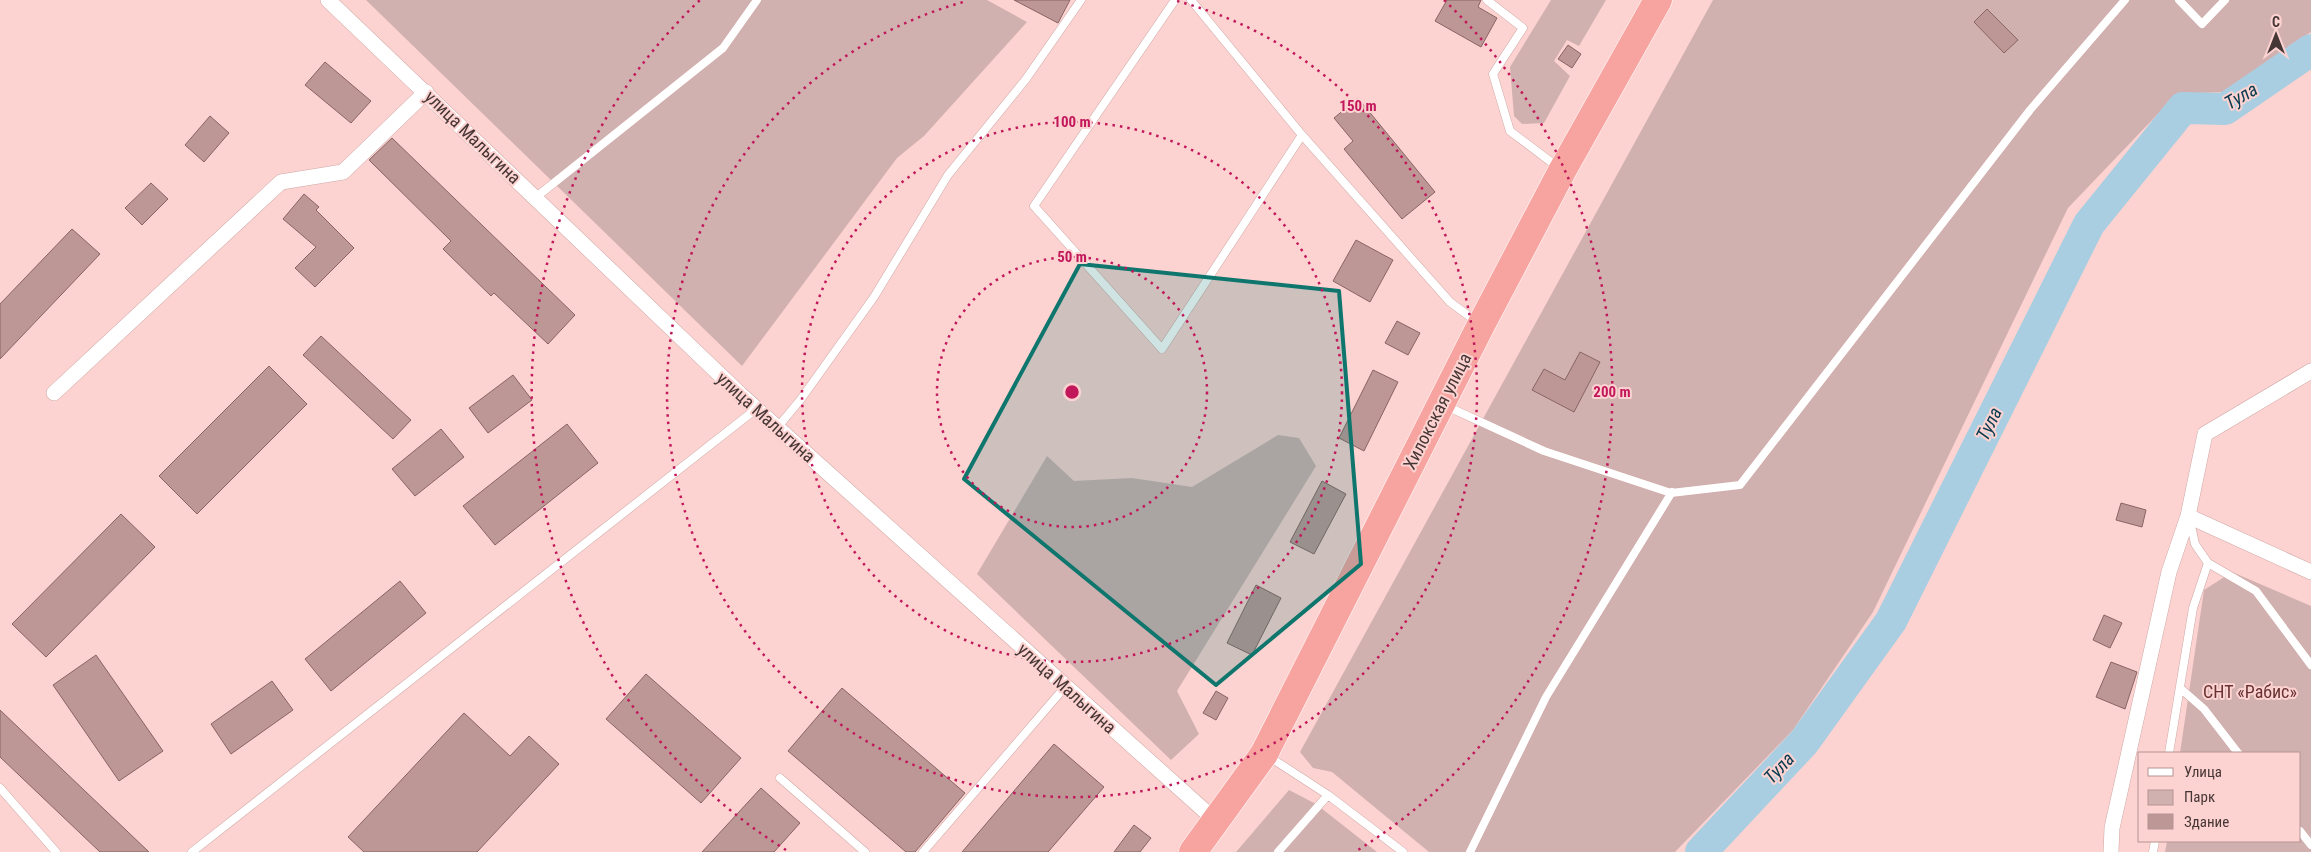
<svg xmlns="http://www.w3.org/2000/svg" width="2311" height="852" font-family="'Roboto Condensed',sans-serif">
<rect width="100%" height="100%" fill="#fdd3d1"/>
<path fill="#d1b1b0" d="M366 0H987L1027 22 924 136 897 158 742 366Z
M1551 0H1606L1579 46 1567 40 1554 61 1570 76 1544 123 1522 124 1514 116 1510 67Z
M1713 0H2311V32L2224 92 2177 94 2068 208 1873 612 1793 730 1675 852H1429L1332 772 1313 768 1300 752Z
M1278 435 1299 438 1316 466 1177 691 1199 734 1171 760 977 574 1047 456 1074 481 1132 478 1192 487Z
M2232 572 2311 606V852H2165L2167 841H2300V753H2180L2204 590Z
M1289 790 1316 804 1377 852H1236Z"/>
<g fill="none" stroke-linecap="round" stroke-linejoin="round">
<path stroke="#aacee1" stroke-width="32" d="M1701 852 1804 742 1891 621 2089 224 2183 108 2225 109 2311 50"/>
</g>
<path fill="#bd9795" stroke="#886463" d="M1014 0H1070L1058 23Z
M1447 0H1481L1478 7 1497 18 1481 47 1435 21Z
M1987 9 2018 40 2004 53 1974 22Z
M1568 45 1581 54 1572 68 1558 59Z
M325 62 371 101 351 123 305 85Z
M1358 98 1435 192 1402 219 1344 149 1353 141 1334 118Z
M210 116 229 133 204 162 185 145Z
M392 138 575 315 548 344 494 293 491 296 443 249 451 241 369 160Z
M151 183 168 199 142 225 125 208Z
M304 194 319 207 316 210 354 248 315 287 295 268 316 247 283 219Z
M72 229 100 254 0 359V304Z
M1356 240 1393 260 1370 302 1333 281Z
M1397 321 1420 333 1408 355 1385 343Z
M321 336 411 420 393 439 303 355Z
M1580 352 1600 362 1574 412 1532 390 1544 369 1565 380Z
M269 366 307 404 197 514 159 476Z
M1373 370 1398 382 1364 451 1339 438Z
M513 375 532 400 488 433 469 408Z
M567 424 598 463 495 545 463 506Z
M441 429 464 457 415 496 392 469Z
M1322 481 1346 494 1314 554 1290 542Z
M2121 503 2146 510 2142 527 2116 520Z
M121 514 155 547 46 657 12 624Z
M400 581 426 613 331 691 305 659Z
M1256 585 1281 598 1252 655 1227 643Z
M2104 615 2122 623 2110 648 2093 640Z
M96 655 163 751 119 781 53 685Z
M2111 662 2137 672 2125 709 2096 697Z
M646 674 741 758 701 803 606 719Z
M272 681 293 710 231 754 211 724Z
M842 688 965 793 915 852H906L788 751Z
M1216 691 1228 698 1216 720 1203 713Z
M0 710 149 852H100L0 757Z
M464 713 510 756 529 736 559 764 477 852H364L348 837Z
M1054 744 1104 787 1048 852H962Z
M761 788 800 823 774 852H702Z
M1134 825 1151 838 1140 852H1114Z"/>
<g fill="none" stroke-linecap="round" stroke-linejoin="round">
<g stroke="#cea7a5" stroke-width="9">
<path id="lane" d="M1175 0 1034 206 1162 349 1302 135
M1191 0 1302 135 1450 302 1477 322
M1487 0 1523 28 1493 74 1510 131 1559 168
M2179 0 2202 24 2225 0
M535 198 723 48 757 0
M1444 405 1544 451 1671 493 1740 485 2030 110 2125 0
M777 428 801 399 874 297 948 175 1026 79 1081 0
M2208 563 2256 591 2311 665
M2180 688 2204 709 2238 753
M2169 753 2193 608 2208 563 2195 544 2190 521
M1268 756 1328 795 1403 852
M780 778 865 852
M0 788 56 852
M2300 831 2311 845
M192 852 756 409
M923 852 1065 687
M1278 852 1328 795
M1470 852 1546 697 1672 492
M2153 852 2155 841"/>
</g>
<g stroke="#cea7a5" stroke-width="16">
<path id="street" d="M328 0 740 394 1216 821
M54 393 281 182 343 172 426 92
M2188 516 2311 572
M2111 852 2112 828 2169 572 2188 516 2205 434 2311 371"/>
</g>
<g stroke="#fff" stroke-width="29">
<path id="highway" d="M1193 852 1264 754 1481 325 1562 171 1658 0"/>
</g>
<use href="#lane" stroke="#fff" stroke-width="8"/>
<use href="#street" stroke="#fff" stroke-width="15"/>
<use href="#highway" stroke="#f7a4a1" stroke-width="28"/>
</g>
<path fill="#0f766e" fill-opacity="0.2" stroke="#0f766e" stroke-width="4" stroke-linejoin="round" d="M1080 264 1339 291 1361 564 1216 685 964 479Z"/>
<g fill="none" stroke="#c2185b" stroke-width="2.5" stroke-dasharray="2.5 5">
<circle cx="1072" cy="392" r="135"/>
<circle cx="1072" cy="392" r="270"/>
<path d="M1177 1A405 405 0 1 1 967 1"/>
<path d="M786 850A540 540 0 0 1 700 0M1444 0A540 540 0 0 1 1358 850"/>
</g>
<g text-anchor="middle" dominant-baseline="central" stroke-width="4" stroke-linejoin="round" paint-order="stroke">
<g font-size="18" fill="#463635" stroke="#fdd3d1">
<text transform="translate(473 137) rotate(44)">улица Малыгина</text>
<text transform="translate(1437 411) rotate(-63)">Хилокская улица</text>
<text transform="translate(766 417) rotate(42)">улица Малыгина</text>
<text transform="translate(1067 688) rotate(42)">улица Малыгина</text>
</g>
<g font-size="18" fill="#673231" stroke="#fdd3d1">
<text x="2250" y="691">СНТ «Рабис»</text>
</g>
<g font-size="19" font-style="italic" fill="#083b4f" stroke="#fdd3d1">
<text transform="translate(2241 96) rotate(-30)">Тула</text>
<text transform="translate(1989 424) rotate(-64)">Тула</text>
<text transform="translate(1779 768) rotate(-47)">Тула</text>
</g>
</g>
<circle cx="1072" cy="392" r="8" fill="#c2185b" stroke="#fdd3d1" stroke-width="2.5"/>
<g font-size="15" text-anchor="middle" font-weight="bold" fill="#c2185b" stroke="#fdd3d1" stroke-width="4" stroke-linejoin="round" paint-order="stroke">
<text x="1358" y="111">150 m</text>
<text x="1072" y="127">100 m</text>
<text x="1072" y="262">50 m</text>
<text x="1612" y="397">200 m</text>
</g>
<rect x="2138" y="752" width="162" height="90" fill="#fdd3d1" stroke="#b49493"/>
<rect x="2148" y="768" width="25" height="8" fill="#ffffff" stroke="#b49493"/>
<text x="2184" y="777" font-size="15" fill="#463635">Улица</text>
<rect x="2148" y="790" width="25" height="15" fill="#d1b1b0" stroke="#b49493"/>
<text x="2184" y="802" font-size="15" fill="#463635">Парк</text>
<rect x="2148" y="814" width="25" height="15" fill="#bd9795" stroke="#b49493"/>
<text x="2184" y="827" font-size="15" fill="#463635">Здание</text>
<g transform="translate(2276 35)" stroke="#fdd3d1" stroke-width="4" paint-order="stroke">
<path d="M0-4L9 19L0 12L-9 19Z" fill="#463635"/>
<text y="-8" font-size="14" font-weight="bold" text-anchor="middle" fill="#463635">С</text>
</g>
</svg>
